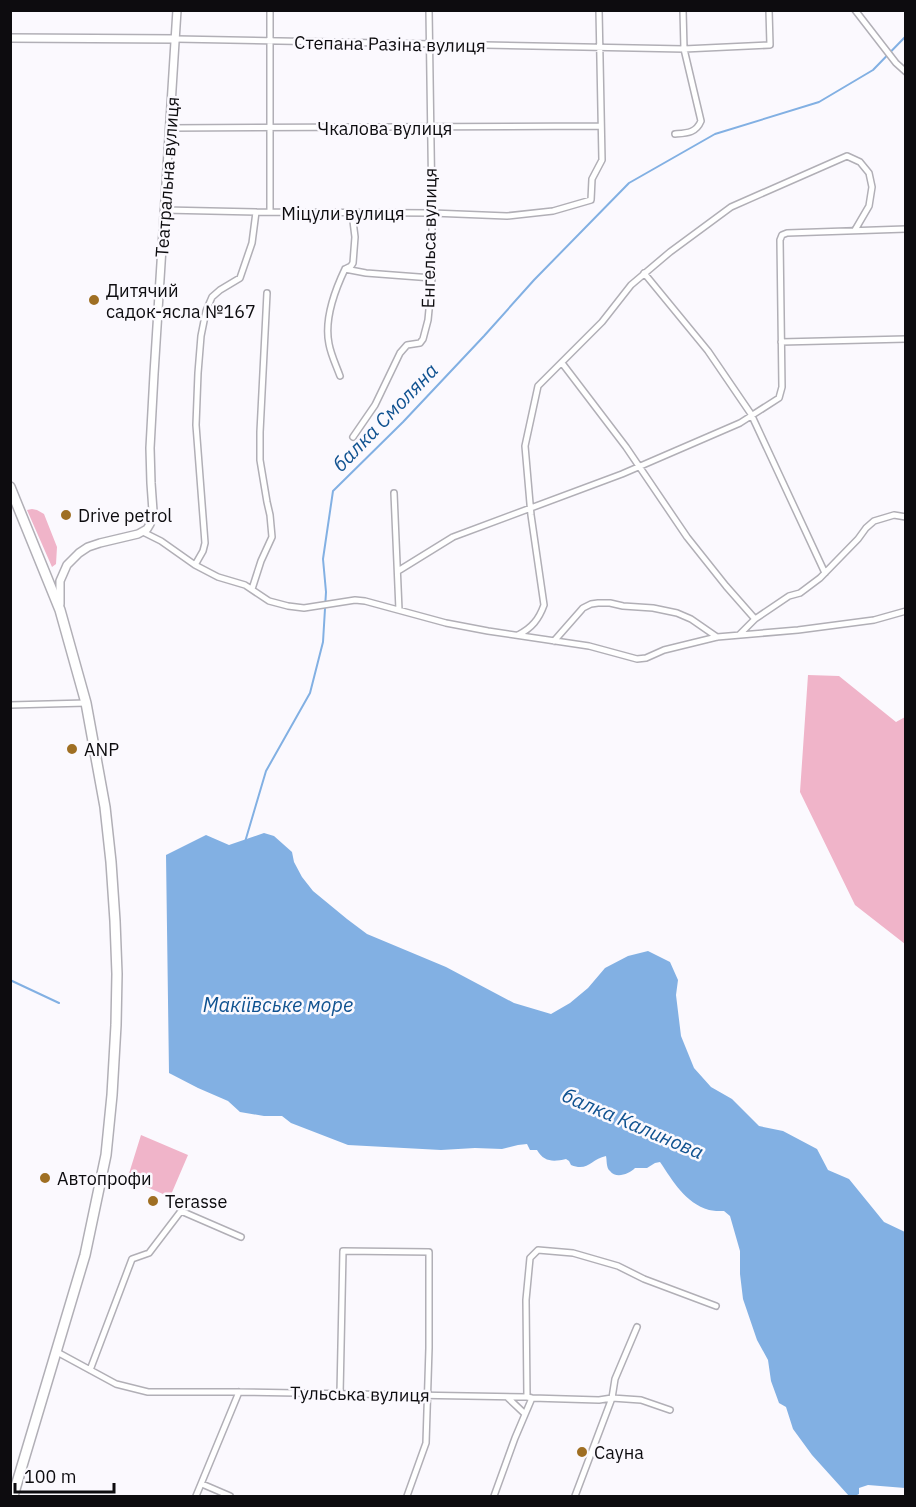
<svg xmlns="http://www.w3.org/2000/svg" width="916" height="1507" font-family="'IBM Plex Sans',sans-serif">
<rect width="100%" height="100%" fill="#fbf9fe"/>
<path fill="#f0b4c9" d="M32 509 37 510 44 514 57 547 56 564 52 567 27 510Z
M808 675 839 676 896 722 905 717V944L855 905 800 792Z
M141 1135 188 1155 170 1197 142 1185 127 1180Z"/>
<path fill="#82b0e3" d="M264 833 274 836 292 852 294 862 302 877 313 891 347 919 367 934 446 967 514 1003 551 1014 570 1003 588 988 605 968 628 956 648 951 670 962 678 980 676 995 681 1036 694 1068 711 1087 732 1099 759 1126 783 1131 817 1149 828 1170 849 1179 884 1222 905 1232V1488L868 1485 859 1488V1494L855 1496H849L812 1455 793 1429 786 1407 779 1403 771 1381 768 1360 757 1340 743 1299 740 1274V1251L730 1216 724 1211C719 1211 713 1211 709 1210 685 1203 673 1181 660 1162L655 1163 647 1168H635C629 1174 616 1179 610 1171 606 1168 607 1160 606 1156 591 1159 588 1172 571 1165L569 1161 566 1159C553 1162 544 1162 537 1150H530L527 1144 518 1145 502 1149 475 1148 441 1150 348 1145 291 1123 282 1116H264L240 1112 228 1101 198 1088 169 1073 166 855 206 835 229 845Z"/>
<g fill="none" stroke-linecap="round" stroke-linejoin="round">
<path stroke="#82b0e3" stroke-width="2" d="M245 842 266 771 310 693 323 642 326 592 323 559 333 491 403 422 484 336 534 280 629 183 715 134 819 102 873 70 906 36
M10 980 59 1003"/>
<g stroke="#b1afb6" stroke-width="8">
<path id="minor" d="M855 10 896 63 906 72
M176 39 684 49 770 45 769 10
M169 128 601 126
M675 134C687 133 696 133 701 121L684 49 683 10
M164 210 256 212 432 213 507 216 553 211 591 200 592 179 602 160 599 10
M270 212V10
M345 269 366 273 432 278
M644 273 708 351 751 414 825 573
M781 342 906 339
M562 363 626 447 687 537 726 586 755 619
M340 376C336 365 331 355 329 344 324 320 335 290 345 269L351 266 353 263 355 237 352 213
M353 437 375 405 400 353 407 345 420 343 423 339 428 320 432 278V213L429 10
M394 493 399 610
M143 532 161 541 195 565 218 577 245 585 269 601 288 606 304 608 355 600 365 601 446 623 488 631 589 646 637 659 646 658 664 650 717 637 798 630 874 620 906 611
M195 565 203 551 205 543 196 425 198 373 201 336 206 311 212 297 220 290 240 278 252 243 256 212
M398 571 453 537 622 474 740 423 779 398 782 387 780 240 782 235 787 233 906 229
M252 589 261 561 272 537 270 515 267 502 260 460V432L267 293
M518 635C532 628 539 619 544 605L531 515 525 446 538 386 602 322 631 285 670 252 731 207 847 156 860 162 869 173 872 187 869 206 855 230
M739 635 755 619 789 596 800 593 820 578 858 539 866 528 874 521 894 515 906 517
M554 641 583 608 591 604 598 603H610L623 606 653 608 677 613 691 619 717 637
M10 705 86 703
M57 1352 116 1384 148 1392H239L527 1397 532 1398 599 1400 612 1398 641 1400 670 1410
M90 1370 132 1259 149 1253 181 1211 241 1237
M340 1394 343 1251 429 1252V1348L426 1443 407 1496
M507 1397 525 1414
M527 1397 526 1300 530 1258 538 1250 573 1253 618 1266 644 1279 716 1306
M202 1484 230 1496
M196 1496 239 1392
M494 1496 515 1438 532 1398
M575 1496 612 1398 615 1379 637 1327"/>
</g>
<g stroke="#b1afb6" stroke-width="10">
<path id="tertiary" d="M10 38 176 39
M60 604V581L67 565 79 553 88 547 100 543 138 534 147 529 150 524 152 518 153 511 151 483 150 448 154 374 177 10"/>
</g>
<g stroke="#b1afb6" stroke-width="12">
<path id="primary" d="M10 487 60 610 86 703 105 807 111 862 115 921 117 974 116 1025 112 1095 106 1155 85 1255 13 1496"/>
</g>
<use href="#minor" stroke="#fff" stroke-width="5"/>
<use href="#tertiary" stroke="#fff" stroke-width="7"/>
<use href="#primary" stroke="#fff" stroke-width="9"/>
</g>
<g fill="#9f6f23" stroke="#fbf9fe" stroke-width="2">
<circle cx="94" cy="300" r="6"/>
<circle cx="66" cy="515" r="6"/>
<circle cx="72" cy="749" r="6"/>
<circle cx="45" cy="1178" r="6"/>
<circle cx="153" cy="1201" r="6"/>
<circle cx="582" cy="1452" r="6"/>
</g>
<g text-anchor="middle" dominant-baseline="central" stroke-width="5" stroke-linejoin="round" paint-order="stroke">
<g font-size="18" fill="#0d0c0f" stroke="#fbf9fe">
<text transform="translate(390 44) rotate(1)">Степана Разіна вулиця</text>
<text x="385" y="128">Чкалова вулиця</text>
<text transform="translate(167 177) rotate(-86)">Театральна вулиця</text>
<text x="343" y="213">Міцули вулиця</text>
<text transform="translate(429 238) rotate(-89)">Енгельса вулиця</text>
<text transform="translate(360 1394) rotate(1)">Тульська вулиця</text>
</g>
<g font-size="18" fill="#0d0c0f" stroke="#fbf9fe" text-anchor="start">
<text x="106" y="290">Дитячий<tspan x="106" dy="21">садок-ясла №167</tspan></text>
<text x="78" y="515">Drive petrol</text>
<text x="84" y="749">ANP</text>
<text x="57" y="1178">Автопрофи</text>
<text x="165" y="1201">Terasse</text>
<text x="594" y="1452">Сауна</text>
</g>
<g font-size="20" font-style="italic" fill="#105290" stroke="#fbf9fe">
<text transform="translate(385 417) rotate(-46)">балка Смоляна</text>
<text x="278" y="1004">Макіївське море</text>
<text transform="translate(633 1123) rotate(23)">балка Калинова</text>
</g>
</g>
<rect width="916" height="1507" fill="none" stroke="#0d0c0f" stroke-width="24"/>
<path d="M15 1483v9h99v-9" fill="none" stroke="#0d0c0f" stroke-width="3"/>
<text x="24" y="1483" font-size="18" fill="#0d0c0f" stroke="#fbf9fe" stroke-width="4.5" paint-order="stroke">100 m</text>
</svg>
